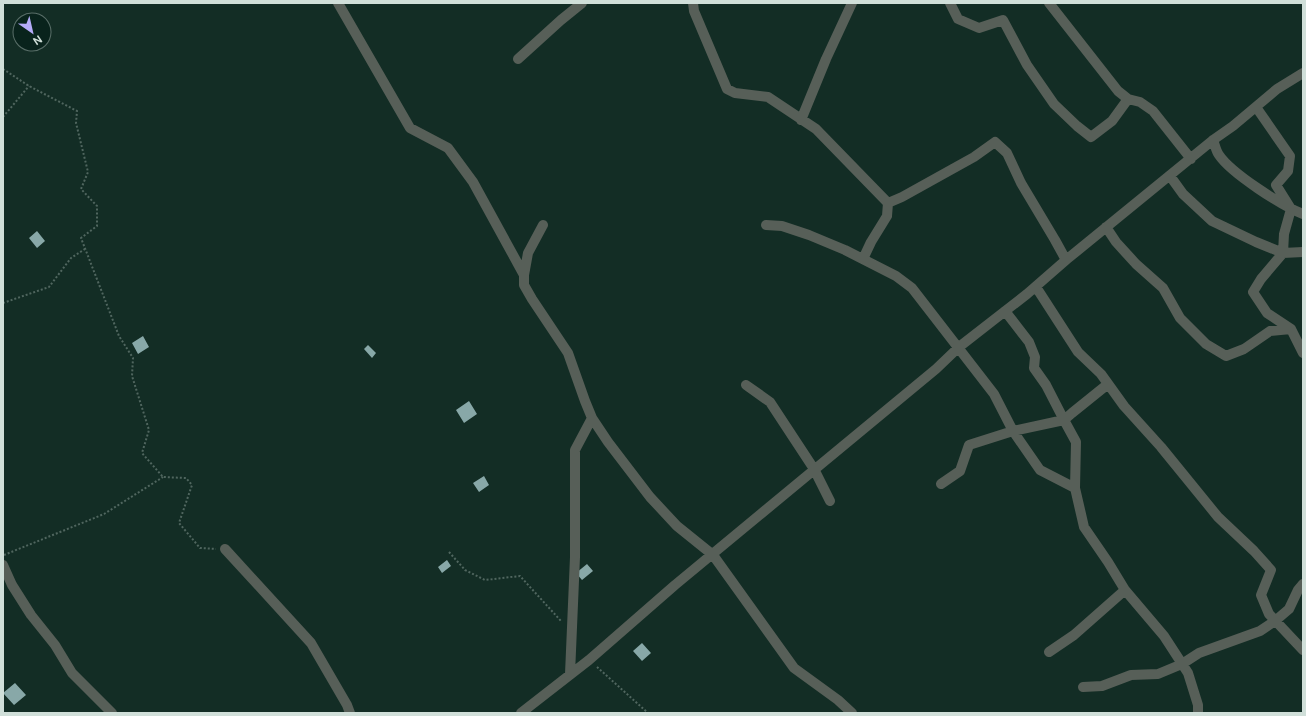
<svg xmlns="http://www.w3.org/2000/svg" width="1306" height="716" font-family="'DM Sans',sans-serif">
<rect width="100%" height="100%" fill="#132d25"/>
<path fill="#88a8a8" d="M37 231 45 241 37 248 29 238Z
M143 336 149 347 138 354 132 343Z
M368 345 376 353 372 358 364 349Z
M469 401 477 414 464 423 456 410Z
M484 476 489 485 479 492 473 483Z
M447 560 451 566 442 573 438 567Z
M587 564 593 571 582 580 576 573Z
M642 643 651 653 642 661 633 651Z
M15 683 26 695 14 705 3 693Z"/>
<g fill="none" stroke-linecap="round" stroke-linejoin="round">
<path stroke="#50665f" stroke-width="2" stroke-dasharray="2 2" stroke-linecap="butt" d="M3 69 29 86 77 111 76 123 88 172 81 189 97 206V226L81 238 119 336 133 358 132 376 149 430 142 453 163 477 186 478 192 485 179 523 200 548 216 549
M3 117 29 86
M3 303 49 287 71 258 85 249
M449 552 465 570 485 580 520 576 561 621
M4 555 104 514 163 477
M597 667 648 713"/>
<path stroke="#575f58" stroke-width="10" d="M338 3 410 128 448 148 473 182 524 275
M693 3 694 11 727 89 735 93 768 97 816 129 888 203 887 216 871 242 863 259
M950 3 958 19 979 28 1003 20 1027 65 1054 104 1077 126 1091 137 1112 121 1128 99
M1049 3 1118 91 1128 99 1140 102 1153 111 1191 159
M518 59 561 20 582 3
M1256 107 1290 156 1288 171 1276 185 1291 209 1284 234 1283 253 1261 279 1253 292 1267 313 1291 329
M801 120 826 59 852 3
M1213 140C1215 145 1216 151 1219 155 1231 173 1282 206 1303 214
M1170 176 1183 194 1212 221 1256 242 1283 253 1303 252
M888 203 902 197 974 157 995 142 1007 153 1021 183 1055 240 1066 260
M543 225 528 253 524 275V285L532 299 568 353 585 401 592 418 608 442 650 497 677 526 713 555 794 668 838 700 852 713
M766 225 782 226 809 235 845 250 896 276 912 288 994 394 1013 431 1064 420 1046 385 1034 368 1035 357 1029 342 1005 311
M1106 227 1116 242 1136 264 1163 288 1180 318 1206 344 1226 356 1244 349 1270 331 1291 329 1303 353
M1036 287 1078 352 1101 374 1124 406 1161 447 1218 517 1254 551 1271 570 1261 595 1269 614 1303 650
M746 385 770 402 814 469 830 501
M941 484 960 471 969 445 1013 431 1040 470 1075 488 1084 527 1108 562 1125 590
M1075 488 1076 442 1064 420 1072 413 1108 384
M225 549 311 643 347 705 350 713
M3 565 12 585 31 615 55 645 72 673 112 713
M1049 652 1074 635 1125 590 1164 636 1188 673 1198 705V713
M570 674 575 557V450L592 418
M1083 687 1102 686 1131 675 1158 674 1182 664 1199 653 1260 631 1275 621 1289 609 1298 590 1303 584
M521 713 589 660 675 585 936 369 959 347 1027 294 1066 260 1213 140 1233 126 1277 89 1303 73"/>
</g>
<rect width="1306" height="716" fill="none" stroke="#d0dfd9" stroke-width="8"/>
<g transform="translate(32 32) rotate(146)"><circle r="19" fill="#09231c" stroke="#596e68"/>
<path d="M0-3L7 15L0 10L-7 15Z" fill="#b5acf8"/>
<text y="-6" font-size="11" font-weight="bold" text-anchor="middle" fill="#d0dfd9">N</text>
</g>
</svg>
